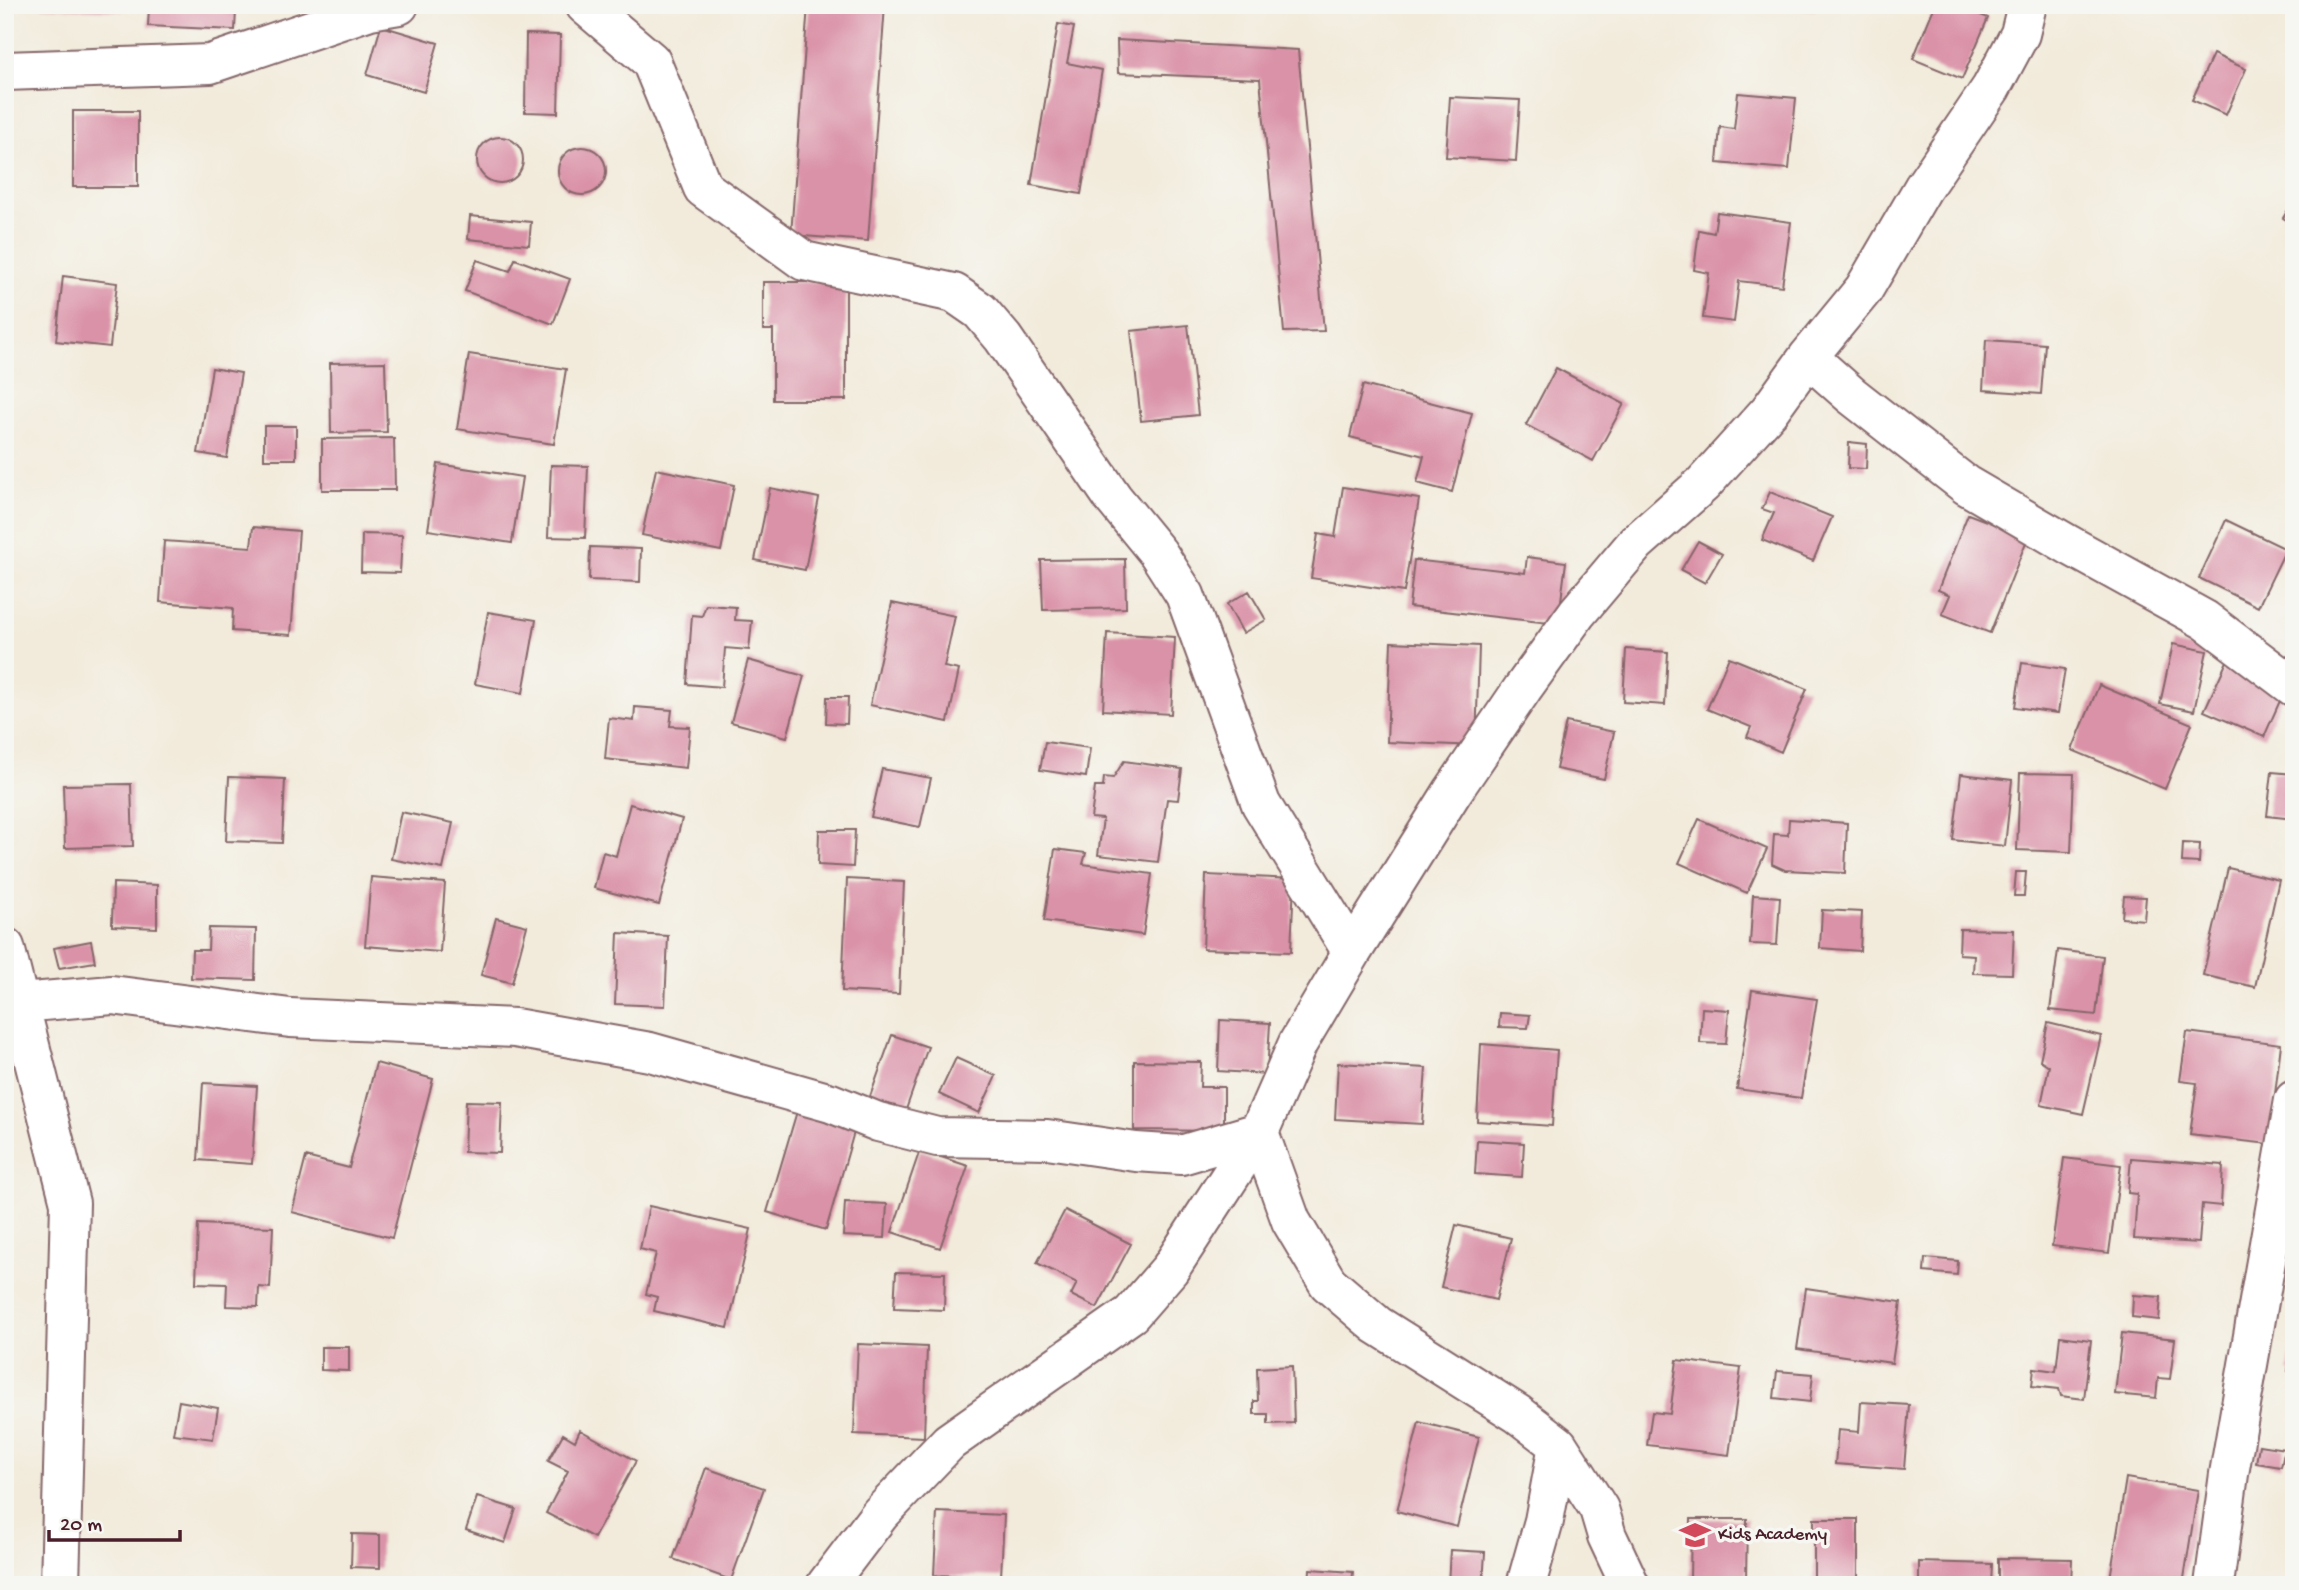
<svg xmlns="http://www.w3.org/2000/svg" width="2299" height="1590" font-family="'Gochi Hand',sans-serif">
<rect width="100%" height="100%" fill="#f6f6f2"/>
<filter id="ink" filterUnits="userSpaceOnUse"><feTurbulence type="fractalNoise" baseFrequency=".0143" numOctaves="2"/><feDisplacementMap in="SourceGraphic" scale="14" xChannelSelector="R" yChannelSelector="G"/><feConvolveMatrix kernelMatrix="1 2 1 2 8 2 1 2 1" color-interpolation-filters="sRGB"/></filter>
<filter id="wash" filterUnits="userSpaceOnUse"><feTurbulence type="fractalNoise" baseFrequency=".00686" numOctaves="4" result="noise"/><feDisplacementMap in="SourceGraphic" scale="28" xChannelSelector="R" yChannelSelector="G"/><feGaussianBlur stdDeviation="1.57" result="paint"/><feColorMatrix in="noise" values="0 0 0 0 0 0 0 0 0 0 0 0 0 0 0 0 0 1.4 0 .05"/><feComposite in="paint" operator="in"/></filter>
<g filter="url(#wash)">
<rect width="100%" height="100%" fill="#f2ebdb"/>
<g id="blocks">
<path fill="#da92a8" d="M41 5H123V11L41 7Z
M808 5H885L868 241 791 235Z
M1794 5H1816L1815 10 1794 8Z
M1935 5H1957L1988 18 1962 79 1913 59Z
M149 7 236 10 235 30 148 26Z
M1058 24 1074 27 1067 63 1102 70 1081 194 1031 185Z
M381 26 438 43 424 92 367 75Z
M526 34 560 35 558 113 525 112Z
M1117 40 1298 50 1324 331 1284 332 1260 79 1118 73Z
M2213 54 2246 69 2226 115 2192 100Z
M1738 93 1796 98 1789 169 1717 163 1720 127 1734 129Z
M1450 97 1520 100 1516 161 1446 157Z
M73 111H138V187H73Z
M477 160a23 23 0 1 1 46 0a23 23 0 1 1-46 0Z
M558 171a24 24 0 1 1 48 0a24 24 0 1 1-48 0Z
M2294 200V225L2283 218Z
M1717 212 1791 222 1782 286 1739 281 1734 322 1703 318 1709 273 1694 270 1699 230 1714 233Z
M470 216 531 222 529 245 468 239Z
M515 259 570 279 553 324 465 291 477 260 510 271Z
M63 276 117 283 110 347 56 341Z
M763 282H846V400H773V330H763Z
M1188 325 1198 415 1141 421 1131 331Z
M1986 340 2045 344 2041 394 1983 390Z
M469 354 566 369 554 444 457 429Z
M385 362 387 432 331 433 330 363Z
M212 368 241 373 227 458 198 453Z
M1556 368 1624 404 1593 461 1526 425Z
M1363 385 1472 413 1452 492 1417 483 1424 456 1350 437Z
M264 426H296V459H264Z
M394 438 395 490H322V439Z
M1849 442 1867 444 1866 469 1848 468Z
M438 464 522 477 512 543 428 530Z
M551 465 588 466 585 538 548 537Z
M656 469 734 485 721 551 642 535Z
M1343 487 1419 499 1404 592 1311 578 1318 534 1335 537Z
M770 488 819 498 805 570 755 560Z
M1770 492 1832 517 1813 561 1762 540 1774 513 1762 509Z
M1968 514 2028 537 1990 633 1942 614 1950 595 1938 590Z
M2226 520 2286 549 2258 607 2199 578Z
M253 527 299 531 291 635 232 631 233 608 160 602 164 541 251 547Z
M362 534 402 535 400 573 361 572Z
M1698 541 1722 554 1705 583 1681 570Z
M590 547 641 549 640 582 589 580Z
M1527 557 1566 562 1558 624 1409 607 1414 560 1525 573Z
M1125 559 1126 608 1043 610 1041 560Z
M1249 591 1266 620 1243 633 1227 604Z
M892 603 955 616 944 667 959 670 948 722 870 705Z
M706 605 736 607 735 620 752 621 749 650 725 648 722 687 687 684 692 615 702 616Z
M488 612 536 620 523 693 475 684Z
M1107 633 1175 637 1171 714 1103 710Z
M1391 642 1479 646 1476 746 1387 742Z
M2173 644 2207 651 2194 711 2160 704Z
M1626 649 1668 652 1665 705 1623 702Z
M1729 657 1807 689 1781 752 1747 737 1751 727 1707 709Z
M2228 659 2287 685 2264 737 2204 711Z
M748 660 804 676 787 737 731 722Z
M2022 663 2065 669 2058 713 2015 707Z
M2099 685 2192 724 2165 789 2072 750Z
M827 697H848L847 724 826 723Z
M635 707 672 710 670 726 690 727 686 768 605 759 609 718 634 721Z
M1566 722 1614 732 1604 779 1556 769Z
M1045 742 1090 748 1086 777 1040 770Z
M1124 761 1182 769 1178 800 1167 799 1158 862 1098 855 1103 819 1091 818 1095 787H1103L1104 777 1113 778Z
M882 769 931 778 920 827 871 817Z
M2272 772 2294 774V819L2267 816Z
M2020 773 2074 774 2071 852 2017 850Z
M1961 774 2012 780 2005 846 1953 840Z
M229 777 285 779 282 843 226 841Z
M131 784 133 846 65 848 63 785Z
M630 804 682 819 659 905 594 888 603 852 616 856Z
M401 812 453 823 443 869 391 859Z
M1699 819 1767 849 1747 893 1679 863Z
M1789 819 1847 823 1845 873 1785 870 1772 864 1774 834 1788 835Z
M819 830H855L853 867 818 865Z
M2183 843 2200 844 2199 863 2182 862Z
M1055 849 1086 853 1083 864 1152 874 1143 935 1044 921Z
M2228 868 2279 880 2255 987 2203 975Z
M2016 872H2026L2024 896H2014Z
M1206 875 1294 879 1291 952 1203 949Z
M371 877 445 883 440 952 365 946Z
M847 879 904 882 899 994 842 991Z
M113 883 157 885V928L112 926Z
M1753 895 1780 897 1777 945 1750 944Z
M2124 896 2146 897 2144 920 2122 918Z
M1822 910 1862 912 1860 951 1820 948Z
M496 918 527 926 512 983 481 975Z
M209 928 256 929 255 980 191 978 192 950H208Z
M1960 929 2014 930 2012 974 1973 973 1974 955 1959 954Z
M618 933 668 936 665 1006 615 1004Z
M91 941 95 962 59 968 54 948Z
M2058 950 2103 956 2096 1015 2050 1010Z
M1752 990 1817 999 1801 1098 1737 1089Z
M1702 1008 1729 1010 1726 1044 1700 1043Z
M1500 1013 1530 1015 1528 1028 1499 1027Z
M1220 1020 1270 1023 1267 1074 1218 1071Z
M2048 1023 2101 1036 2083 1114 2041 1105 2049 1066 2040 1060Z
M2187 1032 2281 1044 2269 1144 2190 1135 2197 1083 2180 1081Z
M892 1035 928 1047 903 1118 867 1105Z
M1481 1044 1557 1050 1552 1126 1477 1121Z
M956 1058 996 1076 979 1113 939 1094Z
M1134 1061 1201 1062 1200 1087H1224V1131L1134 1130Z
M376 1063 433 1079 392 1238 292 1212 306 1157 349 1168Z
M1338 1063 1426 1068 1422 1124 1335 1119Z
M203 1083 257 1086 252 1164 198 1160Z
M466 1101 502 1102 500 1153 464 1152Z
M798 1108 856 1125 826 1230 767 1212Z
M1477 1140 1524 1143 1522 1177 1475 1174Z
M920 1150 968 1166 940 1248 892 1232Z
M2064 1158 2121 1165 2109 1253 2052 1246Z
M2131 1158 2223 1165 2221 1206 2202 1204 2199 1243 2134 1239 2137 1194 2128 1193Z
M845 1202 887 1204 885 1238 843 1236Z
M649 1206 751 1229 728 1328 654 1311 657 1297 646 1294 656 1253 640 1249Z
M1065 1210 1131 1244 1097 1308 1071 1295 1077 1283 1037 1263Z
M198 1224 273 1227 270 1288 259 1287 258 1307 226 1306 227 1284 196 1283Z
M1456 1225 1511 1238 1496 1300 1441 1287Z
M1925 1258 1958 1261 1957 1275 1924 1272Z
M896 1272 945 1273 944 1310 894 1308Z
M1806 1288 1901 1302 1892 1363 1797 1349Z
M2133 1295 2161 1297 2159 1320 2132 1317Z
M2122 1333 2175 1339 2170 1379 2158 1378 2156 1398 2115 1394Z
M2060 1336 2091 1340 2084 1399 2061 1396 2059 1389 2032 1386 2034 1368 2056 1371Z
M858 1344 927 1347 924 1437 854 1434Z
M321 1347H349V1371L321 1370Z
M2291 1353H2294V1372L2288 1371Z
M1677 1360 1741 1368 1729 1455 1647 1445 1652 1412 1670 1414Z
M1292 1366 1294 1423 1268 1424V1414H1254V1401H1258L1257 1368Z
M1777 1371 1813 1374 1810 1402 1774 1398Z
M179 1401 218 1408 213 1439 173 1434Z
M1861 1402 1909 1405 1904 1469 1835 1464 1838 1430 1859 1432Z
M1419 1422 1479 1437 1457 1527 1397 1511Z
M580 1430 636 1461 594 1538 546 1513 568 1471 548 1461 563 1434 575 1441Z
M2259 1445 2285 1449 2281 1467 2256 1463Z
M706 1468 764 1488 731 1580 673 1559Z
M2126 1478 2198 1490 2183 1585H2109Z
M477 1497 516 1509 505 1543 466 1530Z
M937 1512 1004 1515 1001 1577 934 1575Z
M1691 1519H1747L1746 1581 1690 1580Z
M1814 1519H1858V1585H1814Z
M352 1534 380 1535V1568L351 1567Z
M1450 1550 1485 1552 1483 1585H1448Z
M1998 1558 2072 1559 2071 1585H1998Z
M1919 1562 1992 1564 1991 1585H1919Z
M1310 1569 1353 1572 1352 1585H1309Z"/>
</g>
</g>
<g filter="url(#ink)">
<use href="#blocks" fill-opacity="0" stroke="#856669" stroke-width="2"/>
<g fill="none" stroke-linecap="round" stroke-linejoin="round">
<g stroke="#856669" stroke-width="42">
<path id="minor" d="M585 5 651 61 703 188 804 261 954 293 980 311 1003 338 1113 498 1158 553 1185 595 1261 804 1352 952
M5 71 210 64 370 10 399 5
M1808 357 1851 395 1966 485 2069 545 2205 620 2294 687
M5 947 70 1203 60 1585
M20 1003 112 995 290 1018 515 1028 650 1052 831 1103 878 1122 937 1137 1047 1139 1136 1152 1181 1155 1259 1132 1291 1221 1328 1283 1377 1325 1518 1414 1558 1445 1599 1509 1607 1536 1630 1585
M826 1585 880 1514 949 1442 1131 1314 1170 1269 1259 1132 1298 1043 1352 952 1453 791 1523 688 1577 613 1636 543 1703 484 1769 411 1808 357 1864 289 1923 188 1991 88 2020 34 2027 5
M1526 1585 1544 1521 1558 1445
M2214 1585 2229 1474 2294 1100"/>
</g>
<use href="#minor" stroke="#fff" stroke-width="38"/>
</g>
</g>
<defs>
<g id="school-bare" transform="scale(2.415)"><path d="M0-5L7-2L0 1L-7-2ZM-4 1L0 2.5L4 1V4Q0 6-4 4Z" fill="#d1495b" stroke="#f6f6f2" stroke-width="2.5" paint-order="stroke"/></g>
</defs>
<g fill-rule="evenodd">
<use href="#school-bare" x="1695" y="1535"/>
</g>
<g text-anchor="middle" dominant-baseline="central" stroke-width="7" stroke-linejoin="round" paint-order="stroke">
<g font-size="19" fill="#4a1f2b" stroke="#f6f6f2" text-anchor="start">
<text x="1718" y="1535">Kids Academy</text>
</g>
</g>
<rect width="2299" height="1590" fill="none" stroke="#f6f6f2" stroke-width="28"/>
<path d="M49 1530v10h131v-10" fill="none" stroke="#4a1f2b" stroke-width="3.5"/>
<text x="60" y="1530" font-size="21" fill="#4a1f2b" stroke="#f6f6f2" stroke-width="5" paint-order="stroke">20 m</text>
</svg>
